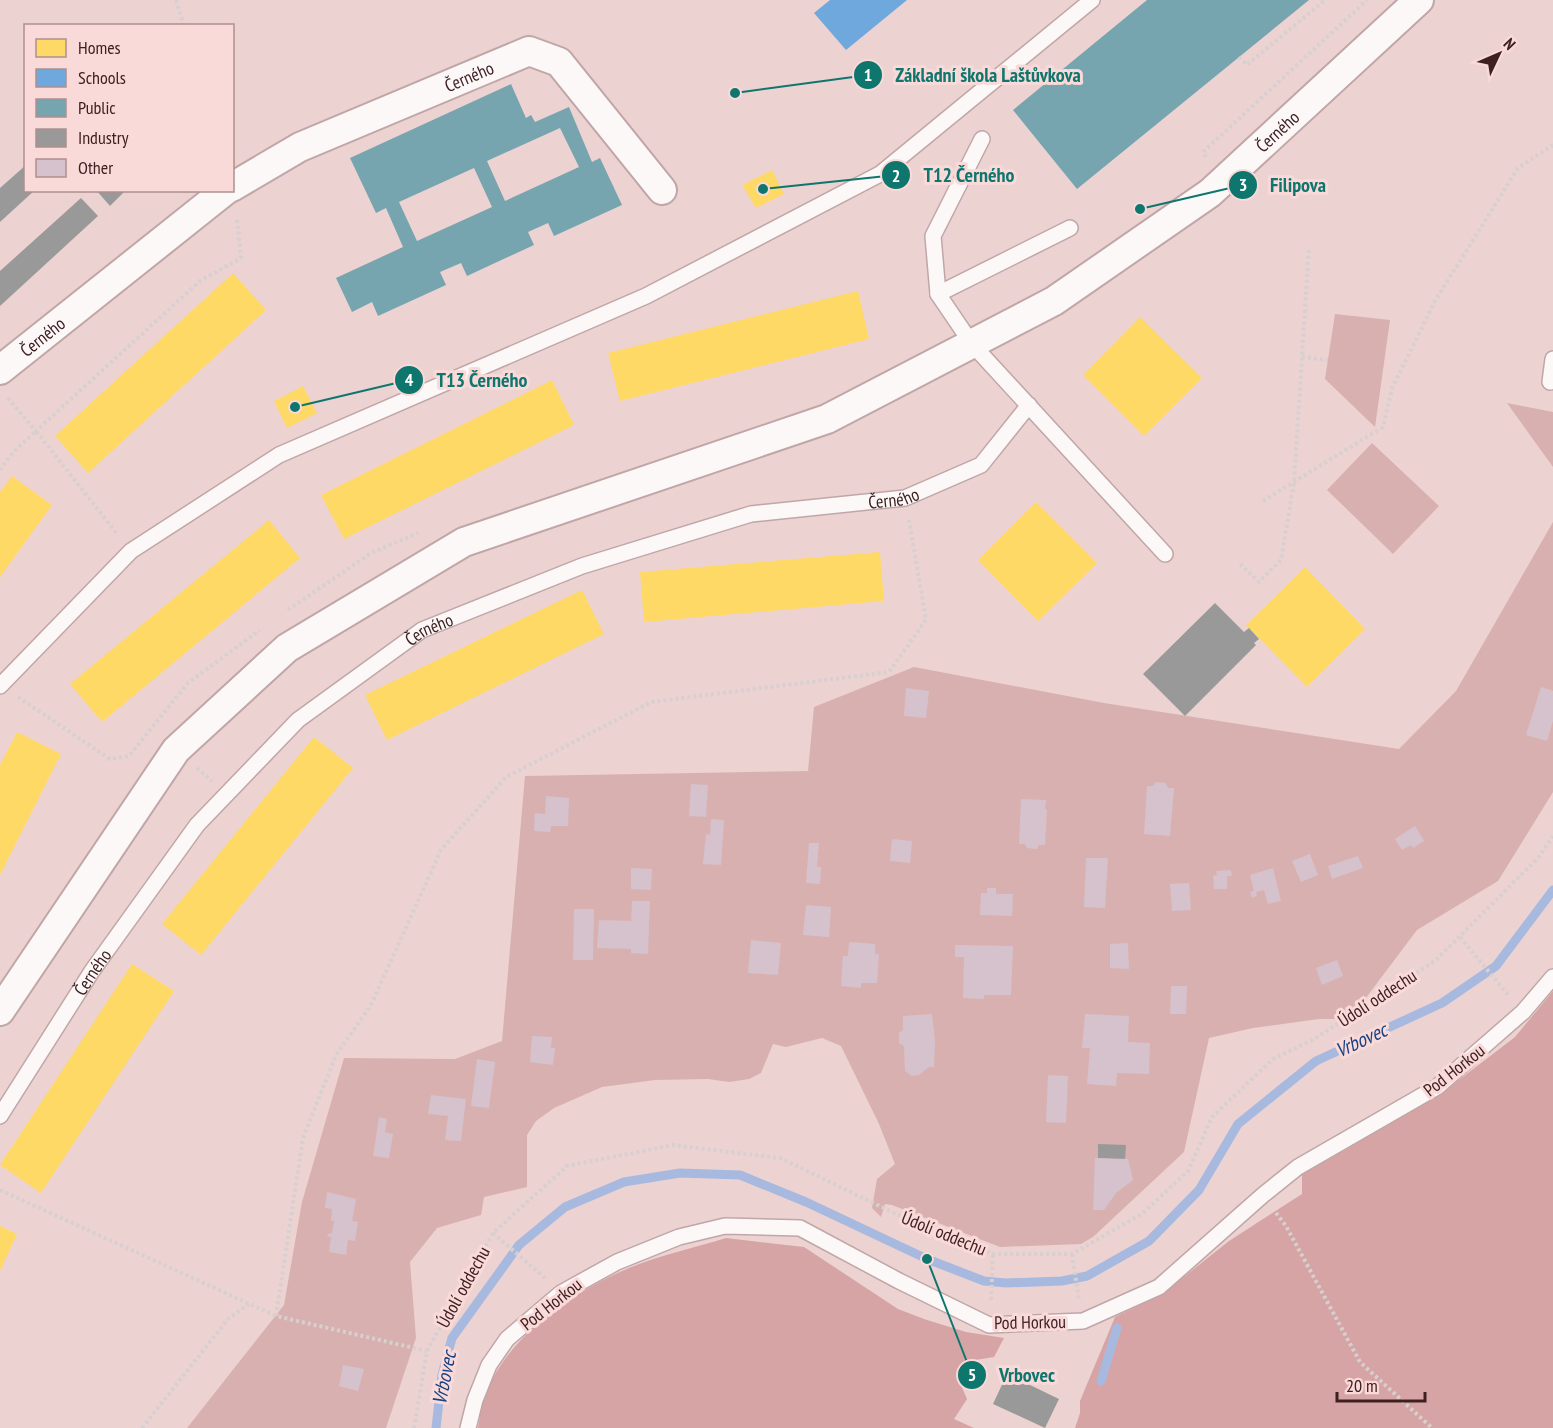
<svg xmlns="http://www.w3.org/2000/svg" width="1553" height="1428" font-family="'PT Sans Narrow',sans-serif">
<rect width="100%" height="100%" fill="#edd2d2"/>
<path fill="#d9b0b0" d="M1335 314 1390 320 1375 427 1325 379Z
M1507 403 1553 412V467Z
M1372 443 1439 506 1393 554 1327 490Z
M1553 522V792L1498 881 1417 930 1359 1007 1337 1019H1319L1253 1028 1209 1038 1184 1152 1093 1237 1081 1244 1000 1247 892 1205 885 1204 881 1217 872 1208 877 1179 895 1164 879 1124 841 1046 822 1038 786 1047 773 1044 761 1073 749 1079 729 1082 708 1079 655 1080 602 1087 554 1108 536 1121 527 1135V1187L484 1197 481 1215 437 1228 410 1262 416 1338 386 1428H187L284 1305 302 1202 344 1058 455 1059 502 1041 525 776 808 771 814 707 914 667 1104 703 1399 749 1456 691Z"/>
<path fill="#d6a4a5" d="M1553 991V1428H1075L1080 1413V1401L1115 1317 1161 1295 1229 1241 1302 1194V1171L1438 1096 1515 1037Z
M726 1238 804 1247 898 1309 924 1319 966 1332 1004 1338 994 1357 963 1362 961 1385 967 1399 954 1419 974 1428H478C480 1419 480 1409 483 1401 503 1339 572 1292 629 1268 660 1255 694 1248 726 1238Z"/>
<path fill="#ffd966" d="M772 170 784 194 756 208 742 185Z
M233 273 266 310 88 473 55 436Z
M858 291 869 339 620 401 608 353Z
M1140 317 1202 378 1144 436 1083 375Z
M552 380 574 425 344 539 321 495Z
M303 386 317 413 287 428 274 401Z
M12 476 52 505 0 577V492Z
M1036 502 1097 563 1038 621 978 560Z
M269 520 300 558 102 722 70 684Z
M880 552 884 601 644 622 640 572Z
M1305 567 1365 629 1307 687 1246 625Z
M582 590 604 634 387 740 365 695Z
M17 732 61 754 0 875V765Z
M314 737 353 768 201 955 162 924Z
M132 964 174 991 41 1193 0 1165Z
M0 1226 17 1234 0 1271Z"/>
<path fill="#6fa8dc" d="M830 0H907L846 50 814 13Z"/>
<path fill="#76a5af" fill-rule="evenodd" d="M1147 0H1309L1077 189 1013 110Z
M511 84 526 118 531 115 535 122 569 107 592 162 600 158 622 205 554 236 548 223 528 232 534 245 467 276 461 263 440 272 446 285 378 316 372 302 352 312 336 278 403 247 386 208 376 213 350 158ZM560 128 579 167 505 201 487 161ZM474 168 492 207 417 241 399 202Z"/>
<path fill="#999" d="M26 165V190H35L0 222V188Z
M96 190H126L110 206Z
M81 198 98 216 0 306V271Z
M1215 603 1244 632 1249 628 1259 639 1254 643 1256 645 1185 716 1143 674Z
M1098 1144 1126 1145 1125 1160 1098 1158Z
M1007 1374 1059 1399 1045 1428 993 1404Z"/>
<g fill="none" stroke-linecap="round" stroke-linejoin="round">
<path stroke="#a8b9df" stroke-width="9" d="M1101 1381 1117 1328
M436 1428 442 1375 452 1338 519 1245 565 1207 624 1182 680 1173 740 1175 806 1202 927 1259 984 1281 1006 1283 1062 1281 1087 1276 1149 1241 1199 1190 1238 1124 1316 1061 1442 1003 1496 966 1553 890"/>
</g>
<path fill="#d6c2cc" d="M1541 687 1553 691V721L1547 741 1526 735Z
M906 688 929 691 926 718 904 716Z
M1156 782 1166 783 1168 788H1174L1170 836 1144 834 1147 786H1153Z
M691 784 708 785 706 817 689 816Z
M546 796 569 798 568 826H551L550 832 534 831 535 813 545 814Z
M1021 799 1046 800 1045 809H1047L1045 845H1039L1037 849 1027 848 1025 844H1019Z
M711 819 724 820 721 865 703 864 706 834 710 835Z
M1415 826 1424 841 1413 848 1411 845 1402 850 1395 839Z
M892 839 912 841 910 863 890 861Z
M809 843H819L817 867H821L820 884 806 883Z
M1310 854 1318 875 1301 882 1292 861Z
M1358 856 1363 868 1332 879 1328 866Z
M1086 858H1108L1105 908 1084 907Z
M631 868 652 869 651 890 631 889Z
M1273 868 1281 901 1268 904 1264 890 1256 892 1257 896 1252 898 1250 892 1254 891 1250 875Z
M1231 870 1232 876H1227V889H1214L1213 875 1217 876 1216 871Z
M1189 883 1191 910 1172 911 1170 884Z
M987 888H996V894H1013L1012 916 980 915 981 893H987Z
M632 901H650L648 954 631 953V949L597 948 599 920 631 921Z
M806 905 831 907 829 937 803 935Z
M574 909H594L593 960H573Z
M751 940 781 943 778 975 748 973Z
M849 942 875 944V954H879L877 983H861V988L841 986 843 956H848Z
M1128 943 1129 969 1110 968V944Z
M955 945 1013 946 1011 995H984V999L963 998 964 957H955Z
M1337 960 1343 976 1322 985 1316 968Z
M1171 986H1187L1186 1014H1170Z
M932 1014 935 1041 934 1067H929L919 1075 912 1076 905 1071 904 1046 899 1043V1033L903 1030V1016Z
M1085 1014 1129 1016 1128 1042 1150 1043 1149 1074 1117 1073 1116 1086 1087 1084 1090 1048H1082Z
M532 1036 552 1037 551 1048H555L553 1065 530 1062Z
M477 1059 495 1062 489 1108 471 1106Z
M1048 1075 1068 1076 1066 1123 1046 1122Z
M431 1095 466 1099 461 1141 445 1140 448 1116 428 1114Z
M379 1117 387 1119 385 1132 393 1134 389 1158 373 1156Z
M1095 1158 1128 1159 1133 1180 1116 1193 1104 1210H1093Z
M327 1192 356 1199 352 1221 358 1222 355 1241 348 1240 346 1255 329 1252 331 1237 327 1236 328 1234 332 1233 334 1221H331L332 1209 325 1208Z
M343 1365 364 1369 358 1391 339 1386Z"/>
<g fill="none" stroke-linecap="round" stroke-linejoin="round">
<g stroke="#c0a6a7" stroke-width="18">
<g id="service">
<path d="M982 139 933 236 938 294 972 344 1165 554"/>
<path d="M938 294 1070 228"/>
<path d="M1550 382 1553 359"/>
<path d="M0 686 131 551 279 455 646 296 880 174 1092 0"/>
<path id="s1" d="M0 1116 92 971 197 825 298 720 422 630 582 566 751 514 905 498 981 465 1029 405"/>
<path d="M468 1428 475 1400 489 1365 507 1339 561 1293 617 1262 679 1237 725 1226 800 1228 899 1281 989 1325 1083 1321 1159 1287 1263 1195 1298 1167 1437 1087 1523 1012 1553 977"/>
</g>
</g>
<g stroke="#c0a6a7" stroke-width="32">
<g id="minor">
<path id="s2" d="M232 187 300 147 529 51 559 62 662 190"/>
<path id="s3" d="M0 370 226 190"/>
<path id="s4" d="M0 1011 176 750 287 648 464 542 827 419 1054 301 1210 193 1419 0"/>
</g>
</g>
<path stroke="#d8cfcf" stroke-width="4" stroke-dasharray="3 3" stroke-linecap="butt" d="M176 0 184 26
M1239 57 1247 65 1325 0
M1206 157 1203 152 1367 0
M1302 357 1328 360
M8 398 36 431 200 281 241 258 237 218
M0 470 14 451 36 431 118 535
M1263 501 1383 427 1392 388 1435 301 1518 168 1553 145
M1240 564 1259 582 1281 560 1294 482 1309 247
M288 610 371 553 418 533
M18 697 110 759 129 756 188 683 260 630
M197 768 212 781
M1460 937 1509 996
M0 1190 276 1316 427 1351
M1276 1213 1286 1226 1360 1362 1432 1428
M493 1233 545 1278
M1072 1254 1079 1300
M991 1300 993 1254
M276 1316 303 1138 336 1055 371 1005 441 850 506 777 651 702 889 672 926 620 909 520
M142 1428 228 1319 249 1304
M414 1428 427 1351 493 1233 567 1166 673 1145 780 1158 942 1236 993 1254H1072L1143 1213 1188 1171 1212 1117 1273 1059 1314 1039 1435 961 1539 857 1553 836"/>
<use href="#service" stroke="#fcf8f8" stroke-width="15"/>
<use href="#minor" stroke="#fcf8f8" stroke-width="28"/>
</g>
<g text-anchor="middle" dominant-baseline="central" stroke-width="6" stroke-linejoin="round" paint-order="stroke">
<g font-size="18" fill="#3e2021" stroke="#fad9d9">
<text stroke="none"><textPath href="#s2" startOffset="262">Černého</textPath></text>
<text stroke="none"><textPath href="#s4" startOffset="1592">Černého</textPath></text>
<text stroke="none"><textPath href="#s3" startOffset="54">Černého</textPath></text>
<text stroke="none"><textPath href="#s1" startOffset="1143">Černého</textPath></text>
<text stroke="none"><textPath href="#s1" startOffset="657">Černého</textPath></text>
<text stroke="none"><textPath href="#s1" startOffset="171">Černého</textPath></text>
<text transform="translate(1377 998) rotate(-33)">Údolí oddechu</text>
<text transform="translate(1454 1070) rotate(-38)">Pod Horkou</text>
<text transform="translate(944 1233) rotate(22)">Údolí oddechu</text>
<text transform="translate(463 1287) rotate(-61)">Údolí oddechu</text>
<text transform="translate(551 1304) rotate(-38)">Pod Horkou</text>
<text transform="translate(1030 1322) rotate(-1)">Pod Horkou</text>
</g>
<g font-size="20" font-style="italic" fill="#164281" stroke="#fad9d9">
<text transform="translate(1361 1040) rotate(-25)">Vrbovec</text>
<text transform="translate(444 1378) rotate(-79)">Vrbovec</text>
</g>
</g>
<path fill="none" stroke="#0f766e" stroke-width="2" d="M735 93L868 75M763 189L896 175M1140 209L1243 185M295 407L409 380M927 1259L972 1375"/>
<g fill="#0f766e" stroke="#fad9d9" stroke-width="2">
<circle cx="735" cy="93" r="6"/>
<circle cx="763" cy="189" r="6"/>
<circle cx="1140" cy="209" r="6"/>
<circle cx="295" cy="407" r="6"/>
<circle cx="927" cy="1259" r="6"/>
<circle cx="868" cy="75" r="15"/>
<circle cx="896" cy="175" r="15"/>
<circle cx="1243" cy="185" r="15"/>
<circle cx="409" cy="380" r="15"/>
<circle cx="972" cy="1375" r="15"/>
</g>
<g font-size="18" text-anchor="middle" font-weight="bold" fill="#fff">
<text x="868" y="81">1</text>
<text x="896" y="182">2</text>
<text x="1243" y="191">3</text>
<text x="409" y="386">4</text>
<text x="972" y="1381">5</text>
</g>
<g font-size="20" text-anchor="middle" font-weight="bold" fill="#0f766e" stroke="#fad9d9" stroke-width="6" stroke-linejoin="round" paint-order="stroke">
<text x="988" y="82">Základní škola Laštůvkova</text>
<text x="969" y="182">T12 Černého</text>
<text x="1298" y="192">Filipova</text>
<text x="482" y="387">T13 Černého</text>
<text x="1027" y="1382">Vrbovec</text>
</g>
<rect x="24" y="24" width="210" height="168" fill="#fad9d9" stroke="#af8f8f" stroke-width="1.5"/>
<rect x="36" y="39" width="30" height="18" fill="#ffd966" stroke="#af8f8f" stroke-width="1.5"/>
<text x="78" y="54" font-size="18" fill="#3e2021">Homes</text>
<rect x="36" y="69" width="30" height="18" fill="#6fa8dc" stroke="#af8f8f" stroke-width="1.5"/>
<text x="78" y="84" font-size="18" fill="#3e2021">Schools</text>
<rect x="36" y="99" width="30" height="18" fill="#76a5af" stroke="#af8f8f" stroke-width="1.5"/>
<text x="78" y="114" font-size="18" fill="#3e2021">Public</text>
<rect x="36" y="129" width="30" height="18" fill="#999999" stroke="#af8f8f" stroke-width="1.5"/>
<text x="78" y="144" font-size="18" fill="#3e2021">Industry</text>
<rect x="36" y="159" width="30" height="18" fill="#d6c2cc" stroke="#af8f8f" stroke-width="1.5"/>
<text x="78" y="174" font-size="18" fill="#3e2021">Other</text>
<g transform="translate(1499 54) rotate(46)" stroke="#fad9d9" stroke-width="4.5" paint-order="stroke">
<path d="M0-4.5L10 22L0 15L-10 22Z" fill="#3e2021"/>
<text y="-9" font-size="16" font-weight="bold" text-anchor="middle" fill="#3e2021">N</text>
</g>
<path d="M1337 1392v9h88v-9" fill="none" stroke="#3e2021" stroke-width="3"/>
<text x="1346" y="1392" font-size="18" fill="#3e2021" stroke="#fad9d9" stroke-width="4.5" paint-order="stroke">20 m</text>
</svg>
